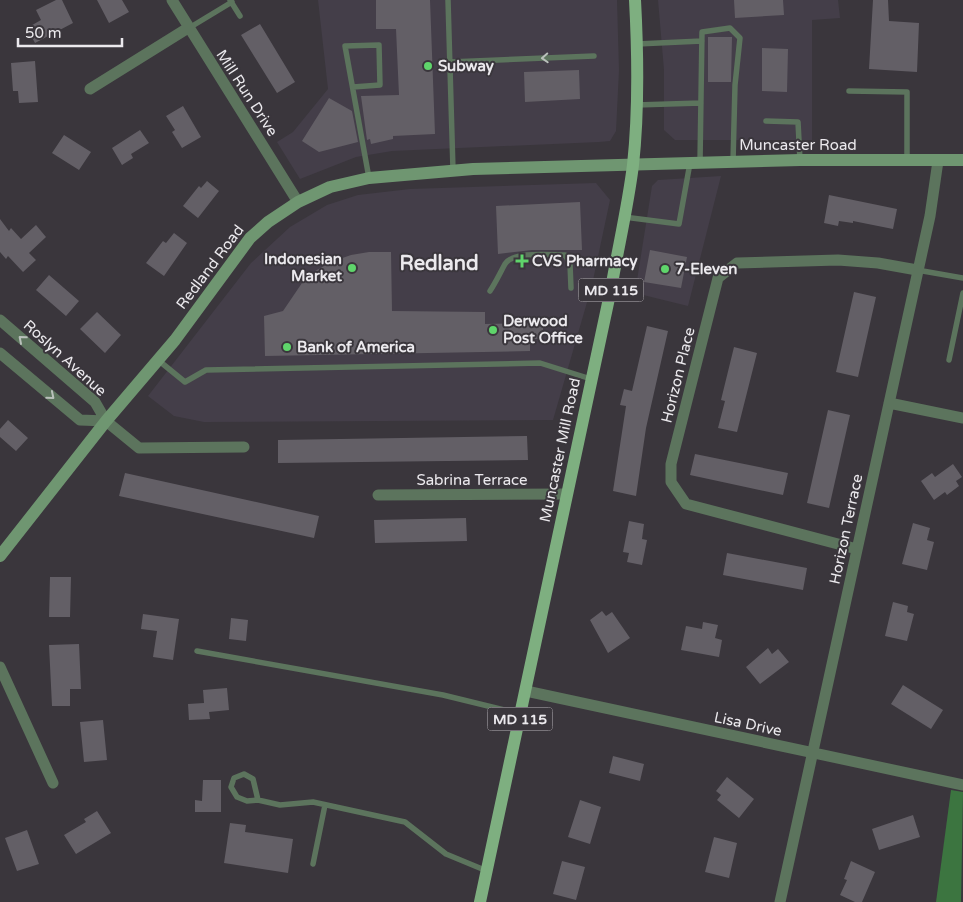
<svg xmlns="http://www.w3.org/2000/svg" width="963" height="902" font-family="'Varela Round',sans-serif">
<rect width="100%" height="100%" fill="#3a363c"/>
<path fill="#443e49" d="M318 0H617L619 70 616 131 610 141 599 142 392 151 356 157 300 179 277 142 293 132 328 89Z
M658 0H838L840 18 812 20V140H675L664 130V70Z
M721 176 688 306 635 293 652 186 658 180Z
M596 183 610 200 592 285 553 420 204 422 174 416 148 396 251 263 290 227 327 205 358 195 410 189Z"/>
<path fill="#3c7540" d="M951 790 963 792 961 902H936Z"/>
<path fill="#635f66" d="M56 0H62L73 23 35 43 27 28 41 20 36 10Z
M97 0H122L129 12 109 23Z
M376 0H430L435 134 393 136V139L371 144 370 139 367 140 361 96 399 95 396 29H376Z
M734 0H783L784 15 735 18Z
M873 0H888L889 21 919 23 917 72 869 69Z
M260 24 295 82 277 93 241 35Z
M708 37H732L731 82H708Z
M762 48 788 49 787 92 762 91Z
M35 61 38 102 19 103 18 91H13L11 63Z
M579 70 580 99 525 102 524 72Z
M329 98 352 111 358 142 319 152 302 141Z
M183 106 201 137 182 148 172 132 175 130 166 116Z
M140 130 149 143 131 154 133 158 122 165 112 148Z
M64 135 91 152 79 170 52 153Z
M207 181 219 191 198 218 183 206 199 186 201 188Z
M829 195 897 209 893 229 853 221V223L839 221 838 226 824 223Z
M580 202 582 250H532L498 254 496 206Z
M0 219 9 231 11 228 21 239 36 225 46 237 29 253 36 260 23 272 8 256 6 259 0 252Z
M174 233 187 243 164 276 146 263 163 241 166 243Z
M650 250 687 257 681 288 644 282Z
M369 252H391L392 311 485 312V324L543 323V339H530V351L265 356 264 316 283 311 302 283 315 271 331 262 351 255Z
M49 275 79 301 66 316 36 290Z
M854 292 876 297 858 377 836 372Z
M97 312 121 335 105 353 80 329Z
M647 326 668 331 646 428 636 496 613 491 626 406 620 405 624 389 632 391Z
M734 347 757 353 737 432 718 428 725 401 721 400Z
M828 410 850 415 829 508 807 503Z
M8 420 28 438 16 451 0 437V429Z
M527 436 528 460 278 463V440Z
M695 454 788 473 783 495 690 475Z
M953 464 962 477 956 481 959 486 947 495 945 492 934 500 921 481 932 473 935 477Z
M125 473 319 516 314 538 119 496Z
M466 518 467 541 375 543 374 520Z
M629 521 644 524 642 539 647 540 642 565 627 562 629 553 623 552Z
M913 523 930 528 927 540 934 542 927 570 902 564Z
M727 553 807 568 803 590 723 575Z
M50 577H71L70 617H49Z
M893 602 908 606 907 612 914 614 907 641 885 636Z
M602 611 606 616 612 612 630 638 608 653 590 620Z
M143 614 179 619 173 660 153 657 157 631 141 629Z
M231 618 248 620 246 641 229 639Z
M703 622 718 625 715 638 722 640 719 657 681 650 686 626 702 629Z
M79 644 81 689H70V706H52L49 645Z
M768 648 772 654 778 649 789 662 760 684 746 667Z
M903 685 943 710 931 729 891 704Z
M227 688 229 710 209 712 210 719 189 720 188 704 204 703 203 690Z
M103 720 107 760 84 762 80 722Z
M613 756 644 764 640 781 609 773Z
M727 777 754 799 739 818 717 800 721 795 716 791Z
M203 780H221V812H195V800L202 801Z
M580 800 601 807 590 844 568 837Z
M97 811 111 833 76 854 64 835 86 822 84 819Z
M913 815 920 837 879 850 872 829Z
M230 823 246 825 245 832 293 839 288 873 224 863Z
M27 830 39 864 17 871 5 838Z
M714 837 737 843 729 878 705 872Z
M562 861 585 867 576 900 553 894Z
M851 861 875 872 862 902H855L840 895 847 880 844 879Z"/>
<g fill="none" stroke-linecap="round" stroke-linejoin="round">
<path stroke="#5c745d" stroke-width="5.5" d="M230 0 240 16
M448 0 453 170
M189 28 232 2
M637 44 702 41
M450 62 594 56
M353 87 380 85 379 45 345 46 369 178
M849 91 907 92V161
M636 105 701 103
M766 121 798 122 800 160
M700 162 702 32 730 28 740 38 735 85 733 162
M624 217 679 224 690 163
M917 270 963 278
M490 291C496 282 500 273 505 264 513 251 550 255 565 255L570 264 571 288
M158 360 185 382 206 370 540 363 591 379
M949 360 963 293
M197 651 443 695 521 714
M258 800 253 779 244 774 234 778 231 787 237 797 247 801 258 800 280 805 313 802 405 822 446 854 487 871
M313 864 325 805"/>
<path stroke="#5c745d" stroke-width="11" d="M172 0 298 202
M90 89 188 28
M0 320 95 402 106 421 139 448 244 447
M0 353 80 420 106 421
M889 403 963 418
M378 495 566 494
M857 549 686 504 671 482V464L718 278 737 263 838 260 878 263 917 270
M0 667 53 783
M526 691 963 785
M780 902 930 216 938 161"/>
<path stroke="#6f9671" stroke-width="12" d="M0 556 106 421 175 340 250 238 268 222 298 202 330 187 369 178 473 169 800 160H963"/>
<path stroke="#7eaf80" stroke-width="12" d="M480 902 611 289C618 248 628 206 633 165 639 110 638 55 635 0"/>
</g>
<defs><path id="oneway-chevron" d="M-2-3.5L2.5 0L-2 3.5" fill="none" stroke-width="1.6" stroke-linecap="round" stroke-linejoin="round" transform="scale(1.25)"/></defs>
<g stroke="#b9c0bb">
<use href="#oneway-chevron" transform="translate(545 58) rotate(177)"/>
<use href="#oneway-chevron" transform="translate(22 339) rotate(-139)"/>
<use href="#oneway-chevron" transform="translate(51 396) rotate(40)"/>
</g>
<g fill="#5fd56b" stroke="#3a363c" stroke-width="2">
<circle cx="428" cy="66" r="5"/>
<path d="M519.5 253.5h5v5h5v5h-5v5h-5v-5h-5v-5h5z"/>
<circle cx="352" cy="268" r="5"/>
<circle cx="665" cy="269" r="5"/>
<circle cx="493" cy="330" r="5"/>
<circle cx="287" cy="347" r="5"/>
</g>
<g text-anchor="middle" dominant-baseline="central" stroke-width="4" stroke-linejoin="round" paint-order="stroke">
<g fill="#3a363c" stroke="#b6b3b8" stroke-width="1">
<rect x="578.5" y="278.5" width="65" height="23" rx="4"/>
<rect x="487.5" y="707.5" width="65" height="23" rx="4"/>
</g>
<g font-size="14" font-weight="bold" fill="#ebe9ed">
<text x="611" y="290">MD 115</text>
<text x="520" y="719">MD 115</text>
</g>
<g font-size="15" font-weight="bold" fill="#ebe9ed" stroke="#3a363c" text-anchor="start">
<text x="438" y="66">Subway</text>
<text x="342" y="259" text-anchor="end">Indonesian<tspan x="342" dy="17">Market</tspan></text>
<text x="532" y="261">CVS Pharmacy</text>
<text x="675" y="269">7-Eleven</text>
<text x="503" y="321">Derwood<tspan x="503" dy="17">Post Office</tspan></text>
<text x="297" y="347">Bank of America</text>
</g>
<g font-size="15" fill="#ebe9ed" stroke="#3a363c">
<text transform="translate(247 93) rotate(57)">Mill Run Drive</text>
<text x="798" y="145">Muncaster Road</text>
<text transform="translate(210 267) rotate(-53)">Redland Road</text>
<text transform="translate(65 358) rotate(42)">Roslyn Avenue</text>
<text transform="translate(678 375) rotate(-76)">Horizon Place</text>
<text transform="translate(560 450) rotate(-78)">Muncaster Mill Road</text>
<text x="472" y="480">Sabrina Terrace</text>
<text transform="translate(846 529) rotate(-78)">Horizon Terrace</text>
<text transform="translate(748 724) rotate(12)">Lisa Drive</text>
</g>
<g font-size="20" font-weight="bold" fill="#ebe9ed" stroke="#3a363c">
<text x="439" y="264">Redland</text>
</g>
</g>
<path d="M18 38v8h104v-8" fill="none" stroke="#ebe9ed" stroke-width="2.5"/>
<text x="25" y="38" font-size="15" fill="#ebe9ed" stroke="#3a363c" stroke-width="4" paint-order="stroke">50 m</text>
</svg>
